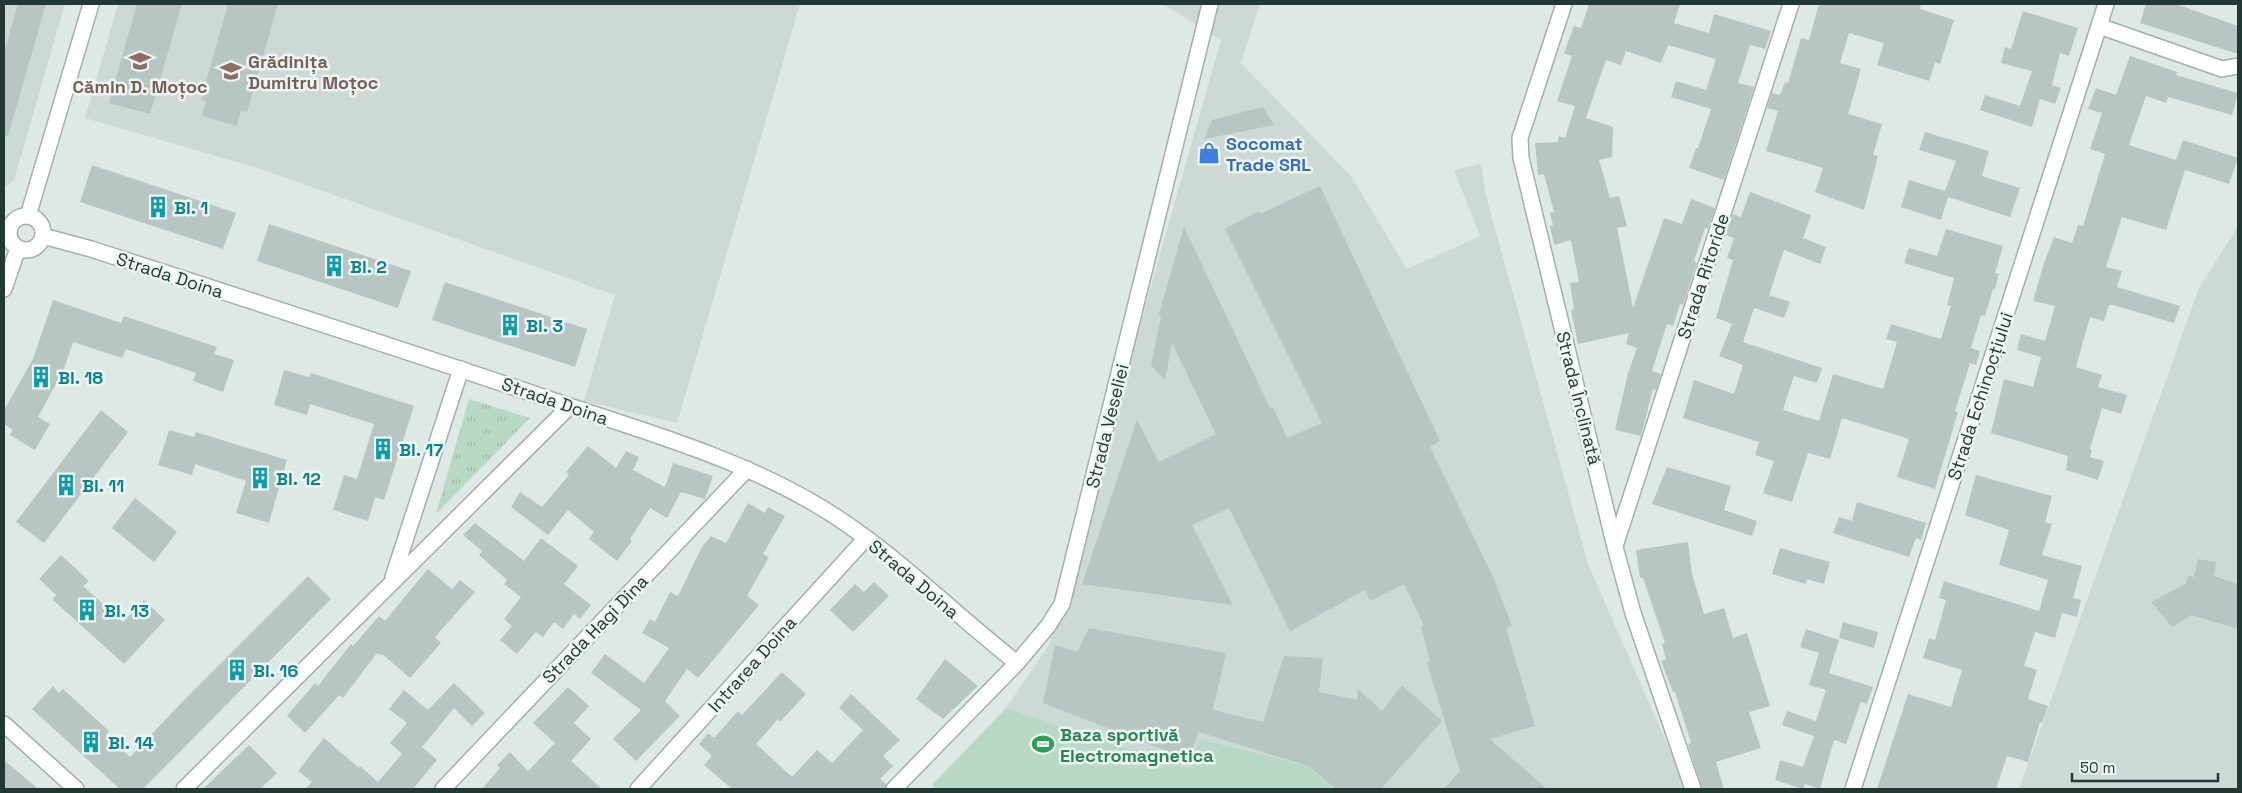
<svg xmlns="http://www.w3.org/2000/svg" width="2242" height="793" font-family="'Space Grotesk',sans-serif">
<defs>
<pattern id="park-tufts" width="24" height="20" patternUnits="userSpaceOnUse" patternTransform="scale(1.25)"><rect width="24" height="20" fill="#b8d9c5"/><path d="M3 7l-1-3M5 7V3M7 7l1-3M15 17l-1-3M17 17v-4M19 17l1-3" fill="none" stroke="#9ebbaa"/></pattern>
</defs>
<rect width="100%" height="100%" fill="#dee9e6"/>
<path fill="#cdd9d5" d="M4 4H65L14 180 4 188Z
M118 4H800L677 423 584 401 615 295 258 168 85 118Z
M1163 4H1260L1241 63 1351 176 1407 269 1480 236 1454 170 1481 164 1486 196 1588 564 1687 789H1334L1308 766 1201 739 1191 769 1006 708 1049 645 1221 40Z
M2238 226V789H2019L2199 288Z"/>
<path fill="url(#park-tufts)" d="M469 399 530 418 436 514Z"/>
<path fill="#b8d9c5" d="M1006 708 1191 769 1200 739 1308 766 1334 789H936L932 785Z"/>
<path fill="#b7c6c2" d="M18 4H46L8 136 4 135V53Z
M137 4H182L150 114 109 103Z
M228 4H278L247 112 241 111 237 126 202 116 206 101 201 100Z
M1589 4H1680L1674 23 1709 33 1714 14 1771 31 1765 49 1750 45 1738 83 1754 87 1724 180 1689 168 1696 148H1698L1711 109 1671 97 1676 81 1706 90 1716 59 1668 45 1661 63 1626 51 1621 65 1606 60 1599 80 1586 118 1613 127 1612 157 1599 160 1610 198 1619 196 1627 226 1617 228 1633 308 1664 218 1682 224 1691 199 1715 208 1708 229 1705 228 1694 261 1697 263 1683 305 1680 304 1673 326 1667 324 1652 371 1661 374 1656 390 1653 389 1641 436 1615 430 1628 373 1637 348 1626 344 1629 333 1578 344 1571 310 1574 309 1570 283 1579 282 1571 240 1554 245 1550 226 1553 225 1550 213 1554 212 1544 174 1538 175 1535 143 1558 142 1559 136 1565 138 1575 106 1557 101 1572 56 1564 53 1574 26 1581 28Z
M1819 4H1921L1920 9 1954 20 1940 64 1935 62 1929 81 1877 65 1884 43 1849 33 1840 63 1861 69 1848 114 1882 124 1873 155 1878 156 1864 210 1815 192 1823 168 1766 151 1778 111 1767 108 1772 93 1780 95 1785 82 1788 83 1801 38 1809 40Z
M2146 4H2176L2238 26V54L2140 23Z
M2023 11 2078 28 2069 56 2060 53 2052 85 2061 88 2055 104 2040 99 2032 127 1980 110 1985 95 2020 106 2032 71 2001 63 2005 47 2011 49Z
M2130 56 2177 72 2176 75 2238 93 2232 115 2168 97 2166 103 2146 96 2129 145 2176 160 2183 140 2238 158 2229 184 2185 170 2166 230 2122 217 2106 267 2122 271 2117 287 2180 306 2174 323 2113 305H2109L2104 321 2090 317 2076 367 2102 375 2098 387 2127 395 2121 414 2102 408 2090 449 2092 450 2090 457 2104 461 2098 480 2066 470 2068 456 1991 433 2004 379 2033 387 2041 357 2017 350 2021 334 2045 341 2055 306 2033 301 2044 263 2054 237 2072 243 2078 225 2083 226 2105 154 2090 149 2102 113 2088 109 2096 88 2116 95Z
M1263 107 1274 125 1204 139 1212 120Z
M1925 132 1989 151 1982 176 2020 188 2010 217 1948 197 1941 220 1901 207 1909 180 1945 191 1956 161 1919 150Z
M92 165 236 213 223 249 80 202Z
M1320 186 1440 441 1430 447 1494 579 1512 626 1506 628 1535 726 1490 739 1547 789H1444L1460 771 1427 663 1430 662 1421 626 1424 625 1404 584 1370 601 1365 590 1290 631 1229 508 1192 525 1233 605 1082 584 1137 420 1159 462 1216 434 1172 343 1165 380 1151 365 1161 317 1159 314 1184 227 1270 408 1273 407 1287 438 1322 423 1225 229 1259 211 1260 214Z
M1750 192 1811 215 1803 238 1826 247 1820 264 1784 250 1769 295 1790 302 1784 318 1754 308 1743 342 1822 368 1817 383 1794 376 1783 410 1819 421 1833 374 1883 389 1897 342 1886 339 1891 324 1941 339 1951 306 1947 305 1954 278 1904 263 1909 248 1937 256 1946 229 2003 246 1995 273 1999 274 1995 289H1993L1985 316 1981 315 1971 348 1980 351 1976 365 1970 363 1955 411 1958 412 1935 489 1897 477 1909 439 1842 418 1830 459 1808 453 1792 502 1763 493 1774 461 1755 455 1759 442 1683 418 1694 380 1734 394 1743 365 1719 356 1732 324 1716 318 1733 260 1727 258 1734 238 1726 235 1733 214 1741 217Z
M269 224 411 271 398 308 257 261Z
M445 282 587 329 575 367 432 320Z
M53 300 121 323 124 316 217 347 214 354 234 360 223 392 193 381 196 373 126 349 122 358 73 342 64 369 38 417 50 424 35 450 10 435 13 430 4 424V410L33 359Z
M284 370 309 377 311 373 414 406 384 500 375 497 368 521 333 510 344 475 357 479 374 424 310 404 307 415 274 405Z
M101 410 128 432 44 543 16 522Z
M169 430 194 437 196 432 287 460 269 523 236 513 246 481 195 464 192 475 158 465Z
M588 446 616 468 626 451 639 457 633 470 665 487 673 463 713 476 705 499 681 492 667 518 650 508 630 539 632 541 617 561 589 539 594 532 568 510 548 535 511 507 520 492 542 507 569 475 566 472Z
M1667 467 1731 486 1724 510 1757 521 1752 536 1652 504Z
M1976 475 2052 496 2045 522 2052 524 2042 555 2082 566 2073 598 2081 600 2077 617 2062 613 2055 638 2035 632 2024 666 2037 670 2028 699 2048 706 2042 723 2040 722 2028 762 2007 756 1996 789H1877L1908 694 1951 707 1962 670 1923 658 1929 638 1935 640 1946 600 1939 598 1944 581 2039 611 2048 580 1999 565 2009 530 1965 515Z
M135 498 177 532 154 562 112 528Z
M1857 502 1926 523 1921 540 1916 538 1909 557 1833 533 1839 517 1852 521Z
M748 503 765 513 768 507 785 516 763 554 769 557 747 596 759 605 698 678 687 669 665 701 680 716 636 761 613 739 641 710 591 673 605 654 644 683 669 648 642 633 650 619 655 622 670 592 678 596 702 547 711 536 726 543Z
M475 523 524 561 541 538 578 566 564 584 591 605 580 619 574 614 563 629 554 622 543 637 536 632 517 654 500 640 512 626 504 619 521 597 504 584 507 580 479 555 482 551 463 535Z
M1688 542 1692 574 1704 614 1724 608 1733 638 1747 633 1770 706 1749 712 1761 748 1716 762 1724 789H1702L1688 744 1691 743 1675 692H1673L1661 661 1666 659 1662 644 1665 643 1643 578H1640L1636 550Z
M1780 548 1830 562 1824 584 1807 579 1806 584 1772 574Z
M61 555 89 581 83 586 123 622 144 600 165 620 124 664 53 600 56 595 39 579Z
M2198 559 2216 562 2214 576 2238 584V629L2191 615 2172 627 2151 602 2186 584 2188 576 2194 577Z
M428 569 452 589 460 580 475 592 435 637 441 643 410 678 382 654 380 655 377 653 343 698 339 695 305 733 287 716 315 683 318 686 351 644 353 646 379 616 385 621Z
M308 576 331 599 143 789H120L32 709 53 686 59 693 63 689 109 731 106 735 130 757 188 696Z
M874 582 889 596 853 632 830 610 855 584 864 592Z
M1843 622 1878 632 1874 648 1839 638Z
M1089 628 1226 653 1213 710 1263 722 1284 656 1323 658 1319 692 1357 700 1358 689 1382 711 1402 685 1442 721 1381 789H1336L1308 766 1199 732 1188 759 1043 703 1055 645 1077 652Z
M1806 629 1839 640 1829 673 1873 687 1867 704 1861 702 1846 744 1834 740 1820 789 1805 784 1803 789 1775 780 1780 760 1803 767 1814 736 1782 725 1787 711 1816 721 1826 690 1809 685 1819 653 1800 647Z
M945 659 978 686 943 719 916 699Z
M782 672 806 694 780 722 778 719 756 744 792 777 817 750 832 763 863 730 839 708 851 694 900 740 883 756 893 766 880 779 886 784 885 789H732L704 765 712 756 699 744 708 733 714 738 738 711 742 715Z
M454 683 485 713 472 726 454 708 422 747 437 760 413 789H305L312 782 298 771 324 738 359 768 360 766 378 782 402 754 390 743 407 723 389 709 404 690 428 710Z
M568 687 589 706 574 723 591 739 571 761 602 789H482L500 768 497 765 510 752 528 771 555 743 533 723Z
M249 745 277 773 260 789H203Z
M4 760 38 789H4Z"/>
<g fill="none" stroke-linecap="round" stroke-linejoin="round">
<g stroke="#a2b0ad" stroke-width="18">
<path id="minor" d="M1564 4 1520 138 1521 158 1615 547 1633 613 1693 789
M2099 26 2222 69 2238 66
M9 233a17 17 0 1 1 34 0a17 17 0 1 1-34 0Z
M28 216 91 4
M43 236 91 249C243 298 395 347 546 398 636 429 728 454 810 501 886 544 948 609 1017 663
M4 289 18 248
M1615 546 1791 4
M393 577 461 369
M4 724 76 789
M184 789 570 406
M443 789 747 469
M638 789 866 538
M894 789 1017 663 1048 626 1062 604 1210 4
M1853 789 2106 4"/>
</g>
<use href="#minor" stroke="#fff" stroke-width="15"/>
</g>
<defs>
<g id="school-bare" transform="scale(1.725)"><path d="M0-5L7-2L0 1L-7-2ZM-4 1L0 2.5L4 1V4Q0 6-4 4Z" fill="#8d6e63" stroke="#eef6f3" stroke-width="2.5" paint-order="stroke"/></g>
<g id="shop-bare" transform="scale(1.725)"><path d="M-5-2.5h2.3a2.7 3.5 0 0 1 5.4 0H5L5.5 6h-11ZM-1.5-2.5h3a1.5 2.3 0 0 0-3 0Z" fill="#3f7fe0" stroke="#eef6f3" stroke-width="2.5" paint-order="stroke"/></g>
<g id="building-bare" transform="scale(1.725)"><path d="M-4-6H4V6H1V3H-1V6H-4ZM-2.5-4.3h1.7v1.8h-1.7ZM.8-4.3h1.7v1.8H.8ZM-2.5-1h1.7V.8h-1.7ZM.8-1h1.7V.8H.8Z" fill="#0f9aa8" stroke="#eef6f3" stroke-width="2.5" paint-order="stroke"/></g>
<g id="stadium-bare" transform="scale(1.725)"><path d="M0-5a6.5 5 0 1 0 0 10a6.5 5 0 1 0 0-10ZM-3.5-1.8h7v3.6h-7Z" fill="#2e9e5b" stroke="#eef6f3" stroke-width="2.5" paint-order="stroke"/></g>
</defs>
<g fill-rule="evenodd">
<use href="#school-bare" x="140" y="61"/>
<use href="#school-bare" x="231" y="71"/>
<use href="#shop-bare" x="1209" y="153"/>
<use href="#building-bare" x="158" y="207"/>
<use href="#building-bare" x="334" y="266"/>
<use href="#building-bare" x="510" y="325"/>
<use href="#building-bare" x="41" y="377"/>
<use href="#building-bare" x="383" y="449"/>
<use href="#building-bare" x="260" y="478"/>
<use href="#building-bare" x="66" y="485"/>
<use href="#building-bare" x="87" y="610"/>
<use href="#building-bare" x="237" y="670"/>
<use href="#building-bare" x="91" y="742"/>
<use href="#stadium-bare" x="1043" y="744"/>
</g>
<g text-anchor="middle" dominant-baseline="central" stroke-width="5" stroke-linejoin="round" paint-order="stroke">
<g font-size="18" font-weight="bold" fill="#785e54" stroke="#eef6f3" text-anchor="start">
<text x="248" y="61">Grădinița<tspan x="248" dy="21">Dumitru Moțoc</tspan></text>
<text x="140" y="86" text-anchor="middle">Cămin D. Moțoc</text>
</g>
<g font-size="18" font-weight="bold" fill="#366cbe" stroke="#eef6f3" text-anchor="start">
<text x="1226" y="143">Socomat<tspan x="1226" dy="21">Trade SRL</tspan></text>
</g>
<g font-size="18" font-weight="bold" fill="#0d838f" stroke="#eef6f3" text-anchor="start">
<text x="174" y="207">Bl. 1</text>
<text x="350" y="266">Bl. 2</text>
<text x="526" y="325">Bl. 3</text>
<text x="58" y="377">Bl. 18</text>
<text x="399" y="449">Bl. 17</text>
<text x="276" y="478">Bl. 12</text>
<text x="82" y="485">Bl. 11</text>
<text x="104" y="610">Bl. 13</text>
<text x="253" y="670">Bl. 16</text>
<text x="108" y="742">Bl. 14</text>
</g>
<g font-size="18" fill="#213834" stroke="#eef6f3">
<text transform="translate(170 275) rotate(18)">Strada Doina</text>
<text transform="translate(1703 276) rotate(-72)">Strada Ritoride</text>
<text transform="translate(1980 396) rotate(-72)">Strada Echinocțiului</text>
<text transform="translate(1579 398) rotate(76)">Strada Înclinată</text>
<text transform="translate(555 401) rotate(19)">Strada Doina</text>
<text transform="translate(1107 426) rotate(-76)">Strada Veseliei</text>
<text transform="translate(914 579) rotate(40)">Strada Doina</text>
<text transform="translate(595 629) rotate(-46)">Strada Hagi Dina</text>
<text transform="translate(752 664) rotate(-48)">Intrarea Doina</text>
</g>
<g font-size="18" font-weight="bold" fill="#27864d" stroke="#eef6f3" text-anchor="start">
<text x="1060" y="734">Baza sportivă<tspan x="1060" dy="21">Electromagnetica</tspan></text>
</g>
</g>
<rect width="2242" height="793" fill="none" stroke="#213834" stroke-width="10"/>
<path d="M2072 773v8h146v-8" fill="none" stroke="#213834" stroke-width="2.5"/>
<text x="2080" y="773" font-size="15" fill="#213834" stroke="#eef6f3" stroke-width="4" paint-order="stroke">50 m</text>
</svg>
